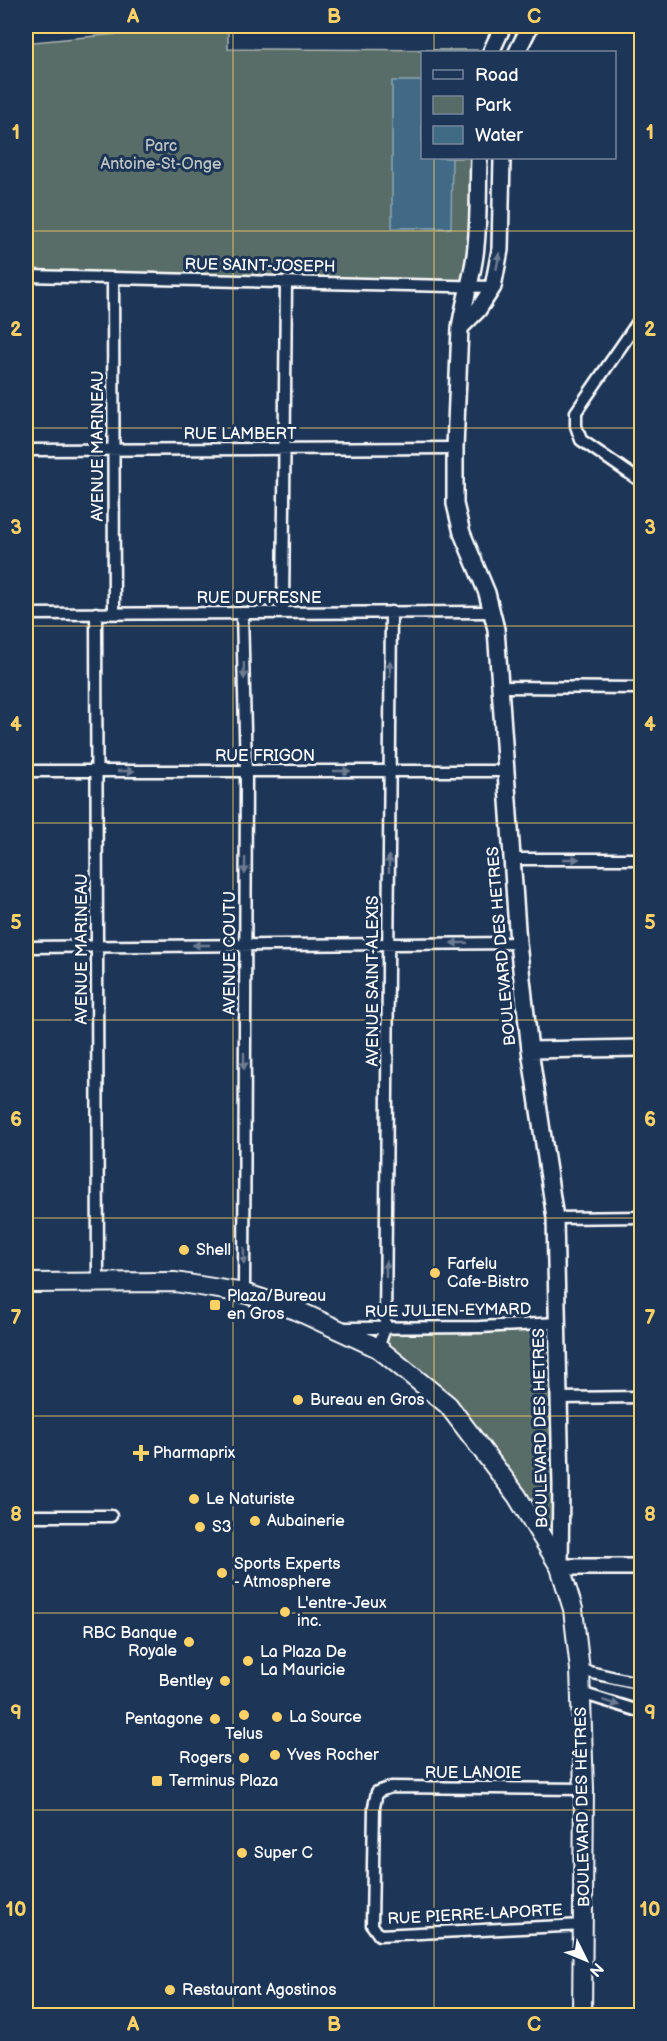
<svg xmlns="http://www.w3.org/2000/svg" width="667" height="2041" font-family="'Balsamiq Sans',sans-serif">
<rect width="100%" height="100%" fill="#1d3557"/>
<filter id="ink" filterUnits="userSpaceOnUse"><feTurbulence type="fractalNoise" baseFrequency=".0167" numOctaves="2"/><feDisplacementMap in="SourceGraphic" scale="12" xChannelSelector="R" yChannelSelector="G"/><feConvolveMatrix kernelMatrix="1 2 1 2 8 2 1 2 1" color-interpolation-filters="sRGB"/></filter>
<g filter="url(#ink)">
<path fill="#586c67" stroke="#acb6b3" stroke-width="1.5" d="M201 26H228V49L486 50 485 52H422V158H477L470 286 26 276V41L34 42Z
M558 1323 560 1567 448 1405 378 1348 385 1328Z"/>
<path fill="#3f6b85" stroke="#8ca6b6" stroke-width="1.5" d="M392 81H422V158H452L451 228H392Z"/>
<g fill="none" stroke-linecap="round" stroke-linejoin="round">
<g stroke="#fff" stroke-width="15">
<path id="street" d="M26 276 493 287
M113 278 114 613
M642 316 576 412V426L581 440 642 482
M26 450 455 448
M96 613 98 1284
M242 613 246 771 244 1293
M283 613 286 282
M26 614 493 612
M499 687 642 688
M26 771H505
M512 859H642
M26 947 518 943
M555 1218 642 1217
M344 1328 480 1327 558 1323
M378 1348 385 1328 391 612
M558 1398 642 1397
M26 1516H111
M580 1670 642 1684
M581 1693 642 1712
M584 1925 379 1935 372 1925 374 1807 377 1792 391 1787 584 1789"/>
</g>
<g stroke="#fff" stroke-width="20">
<path id="secondary" d="M491 52 503 26
M517 52 530 26
M479 158C478 187 479 217 476 246 474 274 464 300 460 328L455 448V504L462 533 487 593 496 629 518 943 530 1050 555 1218 561 1485 560 1567H642
M460 328 478 310 493 287 500 250 502 158
M530 1050 642 1048"/>
</g>
<g stroke="#fff" stroke-width="22">
<path id="primary" d="M26 1283 175 1282 244 1293 296 1310 378 1348 448 1405 517 1496 560 1567 573 1609 580 1670 584 1789 582 2016"/>
</g>
<use href="#street" stroke="#1d3557" stroke-width="10"/>
<use href="#secondary" stroke="#1d3557" stroke-width="15"/>
<use href="#primary" stroke="#1d3557" stroke-width="18"/>
</g>
<defs><path id="oneway-solid" d="M-6-.8H1V-3.2L6.5 0L1 3.2V.8H-6Z" transform="scale(1.5)"/></defs>
<g fill="#6c7c92">
<use href="#oneway-solid" transform="translate(498 261) rotate(-79)"/>
<use href="#oneway-solid" transform="translate(390 669) rotate(-90)"/>
<use href="#oneway-solid" transform="translate(244 671) rotate(89)"/>
<use href="#oneway-solid" transform="translate(126 771)"/>
<use href="#oneway-solid" transform="translate(342 771)"/>
<use href="#oneway-solid" transform="translate(571 859)"/>
<use href="#oneway-solid" transform="translate(389 864) rotate(-90)"/>
<use href="#oneway-solid" transform="translate(245 866) rotate(91)"/>
<use href="#oneway-solid" transform="translate(459 943) rotate(179)"/>
<use href="#oneway-solid" transform="translate(201 945) rotate(180)"/>
<use href="#oneway-solid" transform="translate(244 1061) rotate(90)"/>
<use href="#oneway-solid" transform="translate(244 1256) rotate(90)"/>
<use href="#oneway-solid" transform="translate(386 1269) rotate(-90)"/>
<use href="#oneway-solid" transform="translate(611 1703) rotate(18)"/>
</g>
</g>
<path fill="none" stroke="#ffd166" stroke-width="1.5" stroke-opacity="0.55" d="M233 26V2016M434 26V52M434 158V2016M26 231H642M26 428H642M26 626H642M26 823H642M26 1020H642M26 1218H642M26 1416H642M26 1613H642M26 1810H642"/>
<g fill="#ffd166" stroke="#1d3557" stroke-width="2">
<circle cx="184" cy="1250" r="6"/>
<circle cx="435" cy="1273" r="6"/>
<rect x="209" y="1299" width="12" height="12" rx="3"/>
<circle cx="298" cy="1400" r="6"/>
<path d="M138 1444h6v6h6v6h-6v6h-6v-6h-6v-6h6z"/>
<circle cx="194" cy="1499" r="6"/>
<circle cx="255" cy="1521" r="6"/>
<circle cx="200" cy="1527" r="6"/>
<circle cx="222" cy="1573" r="6"/>
<circle cx="285" cy="1612" r="6"/>
<circle cx="189" cy="1642" r="6"/>
<circle cx="248" cy="1661" r="6"/>
<circle cx="225" cy="1681" r="6"/>
<circle cx="244" cy="1715" r="6"/>
<circle cx="277" cy="1717" r="6"/>
<circle cx="215" cy="1719" r="6"/>
<circle cx="275" cy="1755" r="6"/>
<circle cx="244" cy="1758" r="6"/>
<rect x="151" y="1775" width="12" height="12" rx="3"/>
<circle cx="242" cy="1853" r="6"/>
<circle cx="170" cy="1990" r="6"/>
</g>
<g text-anchor="middle" dominant-baseline="central" stroke-width="6" stroke-linejoin="round" paint-order="stroke">
<g font-size="16" fill="#bcc4c2" stroke="#1d3557">
<text x="161" y="146">Parc<tspan x="161" dy="18">Antoine-St-Onge</tspan></text>
</g>
<g font-size="16" fill="#fff" stroke="#1d3557">
<text transform="translate(260 266) rotate(1)">RUE SAINT-JOSEPH</text>
<text x="240" y="434">RUE LAMBERT</text>
<text transform="translate(98 446) rotate(-90)">AVENUE MARINEAU</text>
<text x="259" y="598">RUE DUFRESNE</text>
<text x="265" y="756">RUE FRIGON</text>
<text transform="translate(502 946) rotate(-95)">BOULEVARD DES HETRES</text>
<text transform="translate(82 949) rotate(-90)">AVENUE MARINEAU</text>
<text transform="translate(230 953) rotate(-90)">AVENUE COUTU</text>
<text transform="translate(373 981) rotate(-90)">AVENUE SAINT-ALEXIS</text>
<text transform="translate(448 1311) rotate(-1)">RUE JULIEN-EYMARD</text>
<text transform="translate(541 1428) rotate(-91)">BOULEVARD DES HETRES</text>
<text x="473" y="1773">RUE LANOIE</text>
<text transform="translate(583 1807) rotate(-91)">BOULEVARD DES HÊTRES</text>
<text transform="translate(475 1915) rotate(-3)">RUE PIERRE-LAPORTE</text>
</g>
<g font-size="16" fill="#fff" stroke="#1d3557" text-anchor="start">
<text x="196" y="1250">Shell</text>
<text x="447" y="1264">Farfelu<tspan x="447" dy="18">Cafe-Bistro</tspan></text>
<text x="227" y="1296">Plaza/Bureau<tspan x="227" dy="18">en Gros</tspan></text>
<text x="310" y="1400">Bureau en Gros</text>
<text x="153" y="1453">Pharmaprix</text>
<text x="206" y="1499">Le Naturiste</text>
<text x="267" y="1521">Aubainerie</text>
<text x="212" y="1527">S3</text>
<text x="234" y="1564">Sports Experts<tspan x="234" dy="18">- Atmosphere</tspan></text>
<text x="297" y="1603">L'entre-Jeux<tspan x="297" dy="18">inc.</tspan></text>
<text x="177" y="1633" text-anchor="end">RBC Banque<tspan x="177" dy="18">Royale</tspan></text>
<text x="260" y="1652">La Plaza De<tspan x="260" dy="18">La Mauricie</tspan></text>
<text x="213" y="1681" text-anchor="end">Bentley</text>
<text x="289" y="1717">La Source</text>
<text x="203" y="1719" text-anchor="end">Pentagone</text>
<text x="244" y="1734" text-anchor="middle">Telus</text>
<text x="287" y="1755">Yves Rocher</text>
<text x="232" y="1758" text-anchor="end">Rogers</text>
<text x="169" y="1781">Terminus Plaza</text>
<text x="254" y="1853">Super C</text>
<text x="182" y="1990">Restaurant Agostinos</text>
</g>
</g>
<rect width="667" height="2041" fill="none" stroke="#1d3557" stroke-width="66"/>
<rect x="421" y="51" width="195" height="108" fill="#1d3557" stroke="#77869a" stroke-width="1.5"/>
<rect x="433" y="70" width="30" height="9" fill="#1d3557" stroke="#77869a" stroke-width="1.5"/>
<text x="475" y="81" font-size="18" fill="#ffffff">Road</text>
<rect x="433" y="96" width="30" height="18" fill="#586c67" stroke="#77869a" stroke-width="1.5"/>
<text x="475" y="111" font-size="18" fill="#ffffff">Park</text>
<rect x="433" y="126" width="30" height="18" fill="#3f6b85" stroke="#77869a" stroke-width="1.5"/>
<text x="475" y="141" font-size="18" fill="#ffffff">Water</text>
<g transform="translate(586 1960) rotate(133)" stroke="#1d3557" stroke-width="4.5" paint-order="stroke">
<path d="M0-4.5L10 22L0 15L-10 22Z" fill="#ffffff"/>
<text y="-9" font-size="16" font-weight="bold" text-anchor="middle" fill="#ffffff">N</text>
</g>
<rect x="33" y="33" width="601" height="1975" fill="none" stroke="#ffd166" stroke-width="2"/>
<g font-size="20" text-anchor="middle" font-weight="bold" fill="#ffd166">
<text x="133" y="23">A</text>
<text x="334" y="23">B</text>
<text x="534" y="23">C</text>
<text x="16" y="139">1</text>
<text x="650" y="139">1</text>
<text x="16" y="336">2</text>
<text x="650" y="336">2</text>
<text x="16" y="534">3</text>
<text x="650" y="534">3</text>
<text x="16" y="731">4</text>
<text x="650" y="731">4</text>
<text x="16" y="929">5</text>
<text x="650" y="929">5</text>
<text x="16" y="1126">6</text>
<text x="650" y="1126">6</text>
<text x="16" y="1324">7</text>
<text x="650" y="1324">7</text>
<text x="16" y="1521">8</text>
<text x="650" y="1521">8</text>
<text x="16" y="1719">9</text>
<text x="650" y="1719">9</text>
<text x="16" y="1916">10</text>
<text x="650" y="1916">10</text>
<text x="133" y="2031">A</text>
<text x="334" y="2031">B</text>
<text x="534" y="2031">C</text>
</g>
</svg>
